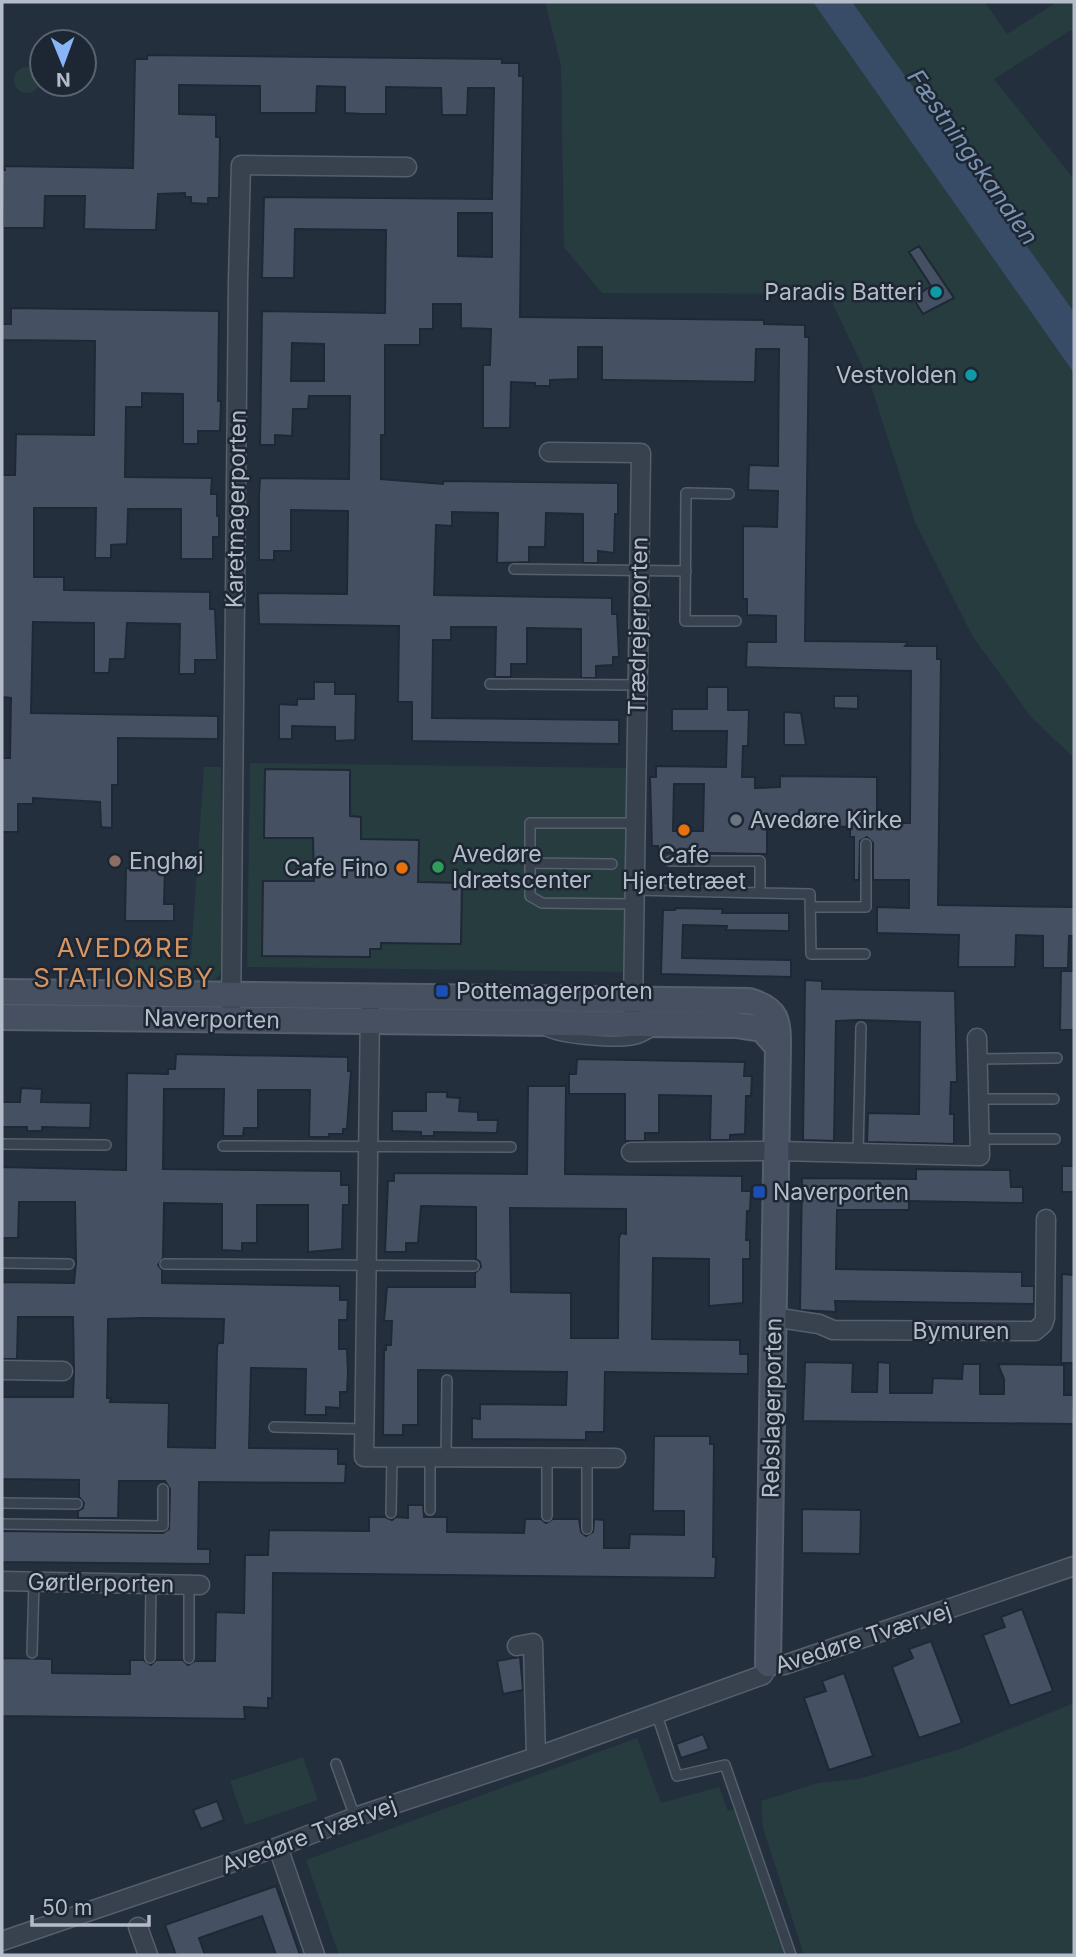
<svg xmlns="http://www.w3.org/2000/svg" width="1076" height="1957" font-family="Inter,sans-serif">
<rect width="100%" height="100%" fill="#242f3e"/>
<path fill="#263c3f" d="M545 2H985L1007 34 1057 2H1074V34L1071 30 994 79 1074 179V758L1031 717 973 637 915 522 869 380 828 294 602 293 564 247 561 65Z
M14 80a13 13 0 1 1 26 0a13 13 0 1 1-26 0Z
M250 763 628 768 626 972 247 967Z
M204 767H221L223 969 216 979 205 981 128 980 130 959 191 955Z
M1074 1703V1955H804L763 1828 761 1801 818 1783 858 1779 960 1749Z
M637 1738 661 1803 719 1787 728 1811 738 1808 785 1955H339L306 1860Z
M303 1757 318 1800 245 1825 230 1781Z"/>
<path fill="#394c67" d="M813 2H852L1074 312V373Z"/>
<path fill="#455162" stroke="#1f2835" stroke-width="2" fill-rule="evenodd" d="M147 55 502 59V63H519V76H523L520 317 764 320V324L805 325V337H809L805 641 908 642 905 646H937V659H941L938 905 1074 907V936H1069L1068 968H1043V936L1016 935 1015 967H958L959 935 877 933V907L909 908V880H873V843L867 837 860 841 859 880H854V837H850V827L767 824V854L658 852V846H652L650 777H656V766L726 767 727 731H672V709H707V687H728V710H749L748 746H743L742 777H755V788L780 787V776L877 777V823H910L911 671 746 667 747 642H776V616L747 615V599H743V526L777 527 778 491 748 490 749 465 778 466 779 349H756L755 382 611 380H602V347H578V379L550 380V386H535V383L511 382 510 428H483V365H490L491 329 461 328V304H433V329H420V345H385V435H381V479L443 484V481L618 483V514H615L614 553 598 551V563H583V514L546 513 545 547H529V562L497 563 498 513 452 512V526L436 525 434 595 612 598V614H617L619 657H613V665L596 666V678H581V629L527 628V664H511V677H495L496 627H451V640H433L432 718 619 720V744L412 741V702H398L399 626 259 624 258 593 347 594 348 511 291 510V551H274V560H259V495L260 478 349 479 350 396H309L308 409H293L292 436 275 435V445H260L262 311 385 313 386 230 295 229 294 278H262L264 197 492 199 494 88H468L467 115H442L441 88 386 87V114H363L345 113V87L317 86 316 113H260V86L179 85V114L216 115V137H220L219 198H208V204L191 203V197H185V193L158 194 156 230H130L84 229 85 196H45L44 228H3L2 170H5L4 166 133 168 135 59H147ZM458 213H492V257L458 256ZM292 343 324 344V381H291ZM674 784H704L703 831H673Z
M919 246 954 298 923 314 913 298 931 286 909 252Z
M11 308 219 311 218 401H221L220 431H198V444H183V394L142 393V407H126L125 477 212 478 211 494H217V516H219V537H213V559H181V509H128L127 544 111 545V558H95L96 508H34V577H64V590L210 592V609H215L217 660H195V674H179L180 624 127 623 125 659H110L109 673H94V623L33 622 31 713 218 716V739L118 738V785H112V828L101 827 100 802 33 798V804H18V832H2V758H10L11 698 2 697V475H15L16 434 94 435 95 341 2 340V324H11Z
M314 682H335V694H356L355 740 335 741V727L292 726V739H279V704L297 705V699H314Z
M834 696H858V709L834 708Z
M784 712 801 713 806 745H784Z
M265 769 350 770V816L361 817V839L419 840 418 882 462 883 461 944 381 943V949H370V957L262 956 263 881H314L313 838H264Z
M126 868 165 869 164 904H174V921H125Z
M676 908 723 909 722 913H789V931L726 930 727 926 683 925 682 958 791 960V977L661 974 663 910H675Z
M1061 971H1074V1030H1060Z
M805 980 822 981V989L955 991 957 1082H951L950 1114H954V1144L867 1142 868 1113 919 1114 920 1022 860 1020 836 1021 834 1141 803 1140Z
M176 1054 348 1057V1071H351L347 1129H343V1134H329V1137H309L310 1090H258V1128H244L243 1136H223L224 1089H164L163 1169 341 1171V1185H349V1205H343L342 1249 308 1252V1205H257V1243H242V1251L222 1250V1204L164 1203 163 1258 158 1265 162 1270V1283L340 1286V1300H348L347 1320H339V1349H347L348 1373 347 1392H340V1408L326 1407V1415H305L306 1369 251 1368 249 1448 338 1449V1464H346L345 1483 199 1482 198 1549H210V1564L2 1562V1531L163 1533 169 1529 170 1489 165 1481H119L118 1518H78V1511L83 1508 84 1503 79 1497V1480L2 1479V1397H73L74 1371 73 1317H18L17 1359H2V1282L74 1283 76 1263 75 1202H19L18 1238H2V1167L126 1170 127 1073 168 1074V1069H175ZM144 1318 224 1319 223 1343H218L217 1347 215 1448 168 1447 169 1403 110 1402 111 1398H107L108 1319Z
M577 1059 745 1062 744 1076H752L751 1096H746L745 1134 730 1135V1140H710L711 1096 659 1095V1133H645V1141H625V1094H569V1074H576Z
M528 1086H566L565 1174 742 1176V1191H751L750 1211H747L746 1240H750V1259H743V1303L709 1306V1259L653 1258 652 1339 740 1340V1354H748V1374L605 1372 604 1432H586V1440L472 1439V1418L480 1419V1404L566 1405 567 1372 418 1370V1425H403V1435H383L384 1350H386V1345H391L392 1321H384L387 1287H475V1273L481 1267 480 1262 476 1259V1207L421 1206 418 1243H406V1252H385L388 1181H394V1173L527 1174ZM510 1208 626 1209V1234L621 1233 619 1238 618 1338H571V1293L511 1292Z
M21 1088 42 1089 41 1102 91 1103 90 1128 42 1127V1131H27V1127H2V1102H20Z
M426 1092H447V1097L460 1098 459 1111 478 1112V1120H498L497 1133 434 1132V1136H421V1132L392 1131V1111H426Z
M1062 1166H1074V1192H1062Z
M916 1169 1010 1170 1011 1187H1023V1203L909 1201V1210H837L836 1269 1022 1272V1286H1034V1304L835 1301 836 1312 800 1310 802 1178 916 1179Z
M1062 1274 1074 1275V1363H1061Z
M805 1362 853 1363 852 1392H877L878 1362 890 1363V1393H932L933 1378 962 1379 963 1364H980V1394H1004V1379L998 1364 1064 1365V1395H1073L1074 1424 803 1421Z
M654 1436H710V1444H714L713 1557H716L715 1578 273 1573 272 1698H268V1708L244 1707 245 1719 2 1716V1658L52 1659V1673L117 1674H130V1660H143L151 1665 156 1660H183L188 1665 195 1661H215L216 1612 244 1613 245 1555H268L269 1530 369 1531V1517H385L392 1520 396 1517 408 1518V1505H423L424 1517H447V1532L524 1533 525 1519H541L546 1523 553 1519H579L581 1532 586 1536 593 1532 594 1519 604 1520V1548H629L630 1534 684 1535V1511H653Z
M802 1509 861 1510 860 1554 802 1553Z
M1022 1609 1053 1691 1010 1706 983 1635 1005 1627 1001 1617Z
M931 1641 962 1723 919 1738 892 1667 913 1658 909 1649Z
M520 1657 523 1690 503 1694 497 1661Z
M844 1673 873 1756 829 1770 804 1698 826 1691 822 1681Z
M703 1734 709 1749 681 1758 676 1744Z
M217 1801 224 1820 201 1829 193 1810Z
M276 1886 300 1955H276L262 1916 199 1938 205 1955H176L165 1925Z"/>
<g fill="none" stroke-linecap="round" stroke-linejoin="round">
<g stroke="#565f6c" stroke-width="12">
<path id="lane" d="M729 494 686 493 685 621H736
M514 569 686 571
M490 684 638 685
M670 861H760V893
M530 863 612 864
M634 890 810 894 811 954H865
M634 904 542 903 530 896V823H635
M810 907H866V844
M546 1031C562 1039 618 1044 636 1039 641 1038 646 1035 651 1032
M979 1059 1057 1058
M979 1099H1054
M980 1139H1055
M2 1144 106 1145
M223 1146 511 1147
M858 1153 861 1027
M2 1263 69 1264
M165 1264 474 1266
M274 1427 365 1429
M430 1457V1510
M446 1457 447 1380
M547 1458V1516
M2 1503 77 1504
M391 1513 392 1457
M2 1524 163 1526V1489
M587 1529V1458
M32 1653 34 1582
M150 1658 151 1584
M189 1658V1585
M657 1715 677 1776 725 1765 791 1955
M336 1764 355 1817"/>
</g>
<g stroke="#565f6c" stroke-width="21">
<path id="street" d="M549 452 641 453 633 1009
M370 1010 364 1457 616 1458
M231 1019 238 281 241 165 407 167
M631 1152 778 1151 980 1156 977 1038
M773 1317 819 1324 833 1330 1035 1331 1043 1324 1045 1318 1046 1219
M2 1370 63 1371
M2 1581 200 1585
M517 1646 533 1643 536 1757
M278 1847 315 1955
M138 1927 148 1955
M2 1941 278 1847 355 1817 536 1757 763 1675 768 1664 784 1665 1074 1566"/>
</g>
<g stroke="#565f6c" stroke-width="28">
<path id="secondary" d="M2 992 749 1001C777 1009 778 1020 778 1047L768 1664
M2 1017 736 1025 762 1029 778 1047"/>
</g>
<use href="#lane" stroke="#38414e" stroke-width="9"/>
<use href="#street" stroke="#38414e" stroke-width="18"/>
<use href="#secondary" stroke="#465061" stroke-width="24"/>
</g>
<g fill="#0f9aa8" stroke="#1d2633" stroke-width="2.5">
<circle cx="936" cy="292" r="7"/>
<circle cx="971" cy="375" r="7"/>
</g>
<circle fill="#6b7280" stroke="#1d2633" stroke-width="2.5" cx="736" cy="820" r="7"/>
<g fill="#e8710a" stroke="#1d2633" stroke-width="2.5">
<circle cx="684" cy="830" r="7"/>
<circle cx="402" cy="868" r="7"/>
</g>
<circle fill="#8d6e63" stroke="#1d2633" stroke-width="2.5" cx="115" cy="861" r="7"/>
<circle fill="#2e9e5b" stroke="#1d2633" stroke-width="2.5" cx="438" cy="867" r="7"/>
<g fill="#1a4fb4" stroke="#1d2633" stroke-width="2.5">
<rect x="435" y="984" width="14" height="14" rx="3.5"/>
<rect x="752" y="1185" width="14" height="14" rx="3.5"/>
</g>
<g text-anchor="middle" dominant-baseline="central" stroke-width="5" stroke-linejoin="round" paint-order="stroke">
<g font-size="23" fill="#b4bcc9" stroke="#1d2633" text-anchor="start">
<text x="922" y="292" text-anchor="end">Paradis Batteri</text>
<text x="957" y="375" text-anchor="end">Vestvolden</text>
<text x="750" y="820">Avedøre Kirke</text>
<text x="452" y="854">Avedøre<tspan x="452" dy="26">Idrætscenter</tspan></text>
<text x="684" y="855" text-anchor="middle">Cafe<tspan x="684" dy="26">Hjertetræet</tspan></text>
<text x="129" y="861">Enghøj</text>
<text x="388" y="868" text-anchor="end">Cafe Fino</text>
<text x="456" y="991">Pottemagerporten</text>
<text x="773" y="1192">Naverporten</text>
</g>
<g font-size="23" fill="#b4bcc9" stroke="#1d2633">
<text transform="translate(236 509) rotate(-89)">Karetmagerporten</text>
<text transform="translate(638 626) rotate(-89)">Trædrejerporten</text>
<text transform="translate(212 1019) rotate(1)">Naverporten</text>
<text x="961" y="1331">Bymuren</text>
<text transform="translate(772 1408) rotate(-89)">Rebslagerporten</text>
<text transform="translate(101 1583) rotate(1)">Gørtlerporten</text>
<text transform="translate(863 1638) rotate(-18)">Avedøre Tværvej</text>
<text transform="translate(309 1835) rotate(-20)">Avedøre Tværvej</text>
</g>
<g font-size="24" font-style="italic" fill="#7c92b1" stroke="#1d2633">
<text transform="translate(973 157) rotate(55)">Fæstningskanalen</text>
</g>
<g font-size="26" letter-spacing="2" fill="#d59563" stroke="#1d2633">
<text x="124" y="947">AVEDØRE<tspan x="124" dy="30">STATIONSBY</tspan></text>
</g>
</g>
<rect width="1076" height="1957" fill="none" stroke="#b4bcc9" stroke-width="7"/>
<g transform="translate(63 63) rotate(179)"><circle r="33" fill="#1d2633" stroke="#59626f" stroke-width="2"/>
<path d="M0-5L12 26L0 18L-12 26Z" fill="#8ab4f8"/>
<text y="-10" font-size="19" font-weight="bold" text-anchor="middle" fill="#b4bcc9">N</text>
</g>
<path d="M32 1915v10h117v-10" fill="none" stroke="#b4bcc9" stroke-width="3.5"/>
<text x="42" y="1915" font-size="21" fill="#b4bcc9" stroke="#1d2633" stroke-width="5" paint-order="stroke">50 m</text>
</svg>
